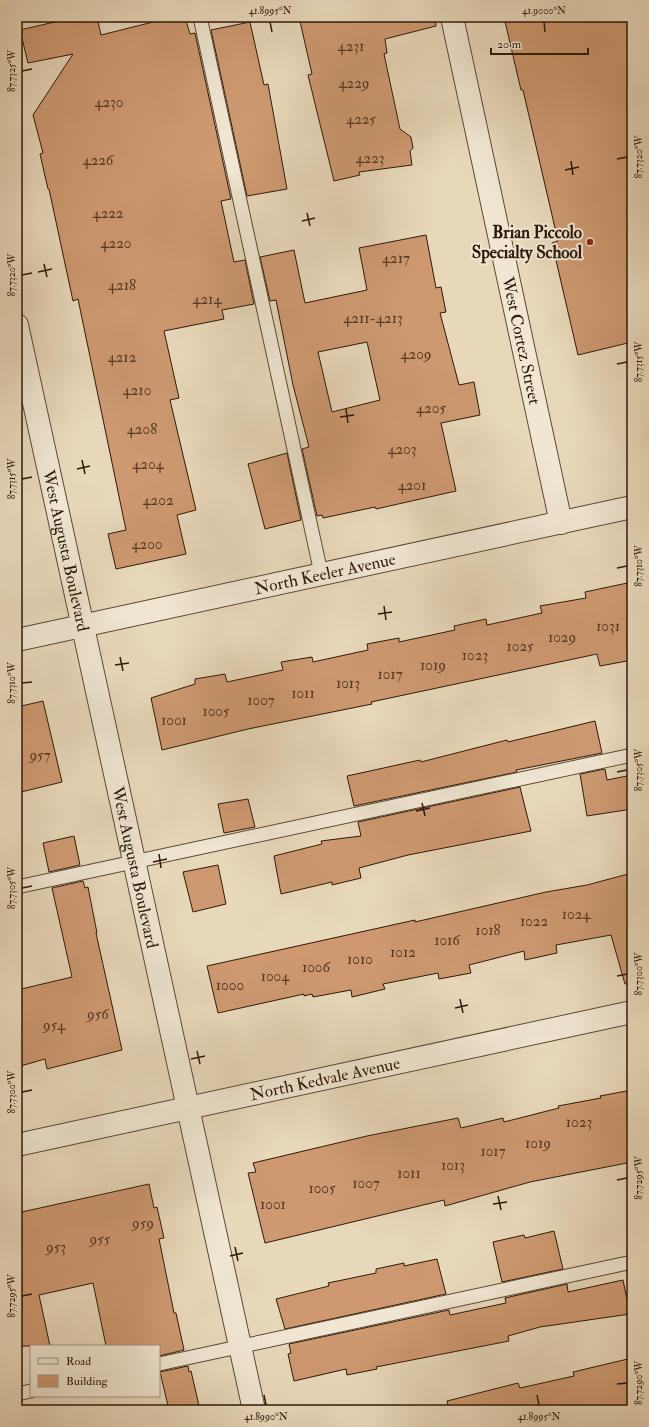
<svg xmlns="http://www.w3.org/2000/svg" width="649" height="1427" font-family="'IM FELL Double Pica',serif">
<rect width="100%" height="100%" fill="#e8d8ba"/>
<filter id="stains"><feTurbulence type="fractalNoise" baseFrequency=".005" numOctaves="4"/><feColorMatrix values="0 0 0 0 .2 0 0 0 0 .09 0 0 0 0 .02 0 0 0 .5 -.17"/></filter>
<radialGradient id="worn" r=".72"><stop offset=".6" stop-color="#630" stop-opacity="0"/><stop offset="1" stop-color="#630" stop-opacity=".3"/></radialGradient>
<path fill="#ce9971" stroke="#2e1909" fill-rule="evenodd" d="M76 17H97L101 35 157 21 156 17H185L190 34 195 33 231 199 221 201 234 262 245 260 254 304 222 310 224 319 164 331 179 398 170 400 196 510 177 515 186 554 116 569 108 534 126 530 78 299 73 301 49 189H48L40 154 43 153 33 115 73 54 28 63 20 30Z
M299 17H435L436 26 385 39 387 53 384 54 400 129 411 137 413 148 410 151 412 165 359 172 360 175 334 181 308 75 312 74Z
M504 17H632V342L578 355 552 243 558 241 523 90H521Z
M250 22 264 85 268 84 287 189 247 196 211 30Z
M426 235 436 288 441 287 446 312 440 313 459 385 474 382 480 415 441 423 456 491 376 509 375 507 323 518 322 515 317 516 302 449 309 447 293 385 276 300 270 301 260 257 294 250 305 303 367 290 359 248ZM367 342 380 400 332 412 318 352Z
M287 453 301 520 265 529 248 464Z
M632 582V660L600 666 597 654 371 702 372 704 248 729 162 750 151 698 195 684V679L225 674 227 682 283 670 281 662 312 657 313 662 368 650 367 644 399 638V642L455 630 454 626 486 619 487 625 542 613 540 606 586 598 585 592Z
M43 701 62 782 17 793V707Z
M595 721 602 753 516 770 517 772 354 806 347 776 420 760 421 762 507 740 508 742Z
M605 769 607 780 632 775V809L587 816 580 774Z
M520 787 531 831 408 855 359 868 361 878 332 885V882L281 894 274 856 322 844 321 841 361 836 358 822Z
M248 799 255 827 224 833 218 804Z
M74 836 80 865 49 872 43 843Z
M218 865 226 904 193 912 183 872Z
M632 873V983L625 984 611 935 556 945 557 953 525 960 524 951 469 965 471 973 439 979 438 973 383 984 385 989 352 997 351 990 313 997 312 994 304 996V994L218 1013 207 966 415 920V922L546 892 587 885Z
M83 881 85 888 88 887 97 933H96L122 1050 47 1069 45 1059 17 1067V990L72 977 52 888Z
M632 1090V1162L530 1182 445 1206 444 1200 265 1243 248 1173 256 1172 253 1163 367 1136 458 1118 461 1128 503 1118 504 1122 559 1108 558 1106 601 1098 600 1096Z
M149 1184 154 1208 157 1207 164 1238 159 1239 174 1313H176L184 1350 159 1356V1346H106L93 1283 39 1295 50 1346H17V1213Z
M554 1231 563 1269 502 1282 493 1242 524 1235 525 1238Z
M437 1259 446 1294 285 1329 276 1299 329 1286 328 1283 376 1273V1269L404 1263V1266Z
M623 1280 630 1314 540 1327 508 1336 509 1341 376 1367 377 1369 347 1375 346 1369 294 1381 288 1354 291 1353 289 1344 449 1310 450 1315 506 1303 505 1298 567 1284 568 1292Z
M632 1358V1410H449L447 1401 518 1383 520 1388 574 1376 573 1372Z
M188 1366 189 1372 191 1371 200 1410H169L160 1372Z"/>
<g fill="none" stroke-linecap="round" stroke-linejoin="round">
<g stroke="#5c4935" stroke-width="15">
<path id="service" d="M200 17 321 573
M17 887 632 755
M159 1364 632 1262
M17 1394 31 1391"/>
</g>
<g stroke="#5c4935" stroke-width="24">
<g id="minor">
<path id="s1" d="M452 17 561 523"/>
<path id="s2" d="M17 640 632 507"/>
<path id="s3" d="M17 1145 632 1012"/>
</g>
</g>
<g stroke="#5c4935" stroke-width="24">
<g id="tertiary">
<path id="s4" d="M17 325 254 1410"/>
</g>
</g>
<use href="#service" stroke="#f0e6d2" stroke-width="13"/>
<use href="#minor" stroke="#f0e6d2" stroke-width="22"/>
<use href="#tertiary" stroke="#f0e6d2" stroke-width="22"/>
</g>
<path fill="none" stroke="#2e1909" stroke-width="1.5" d="M270 22 272 32M544 22 545 32M22 71 32 69M617 159 627 157M571 161 573 175M565 170 579 167M307 213 310 226M302 221 315 218M44 264 47 277M38 272 52 269M22 275 32 273M617 364 627 362M346 409 348 423M340 417 354 415M82 460 85 474M77 469 90 466M22 479 32 477M617 568 627 566M384 606 386 620M378 614 392 612M120 657 123 671M115 665 129 663M22 683 32 682M617 772 627 770M422 803 425 816M416 811 430 808M159 854 161 868M153 862 167 859M22 888 32 886M617 976 627 974M460 999 463 1013M455 1008 468 1005M197 1051 200 1064M191 1059 205 1056M22 1092 32 1090M617 1180 627 1178M498 1196 501 1210M493 1204 507 1202M235 1247 238 1261M230 1256 243 1253M22 1296 32 1294M617 1384 627 1383M264 1395 266 1405M537 1395 539 1405"/>
<circle fill="#8f2418" stroke="#f0e6d2" stroke-width="1.5" cx="590" cy="242" r="4"/>
<g text-anchor="middle" dominant-baseline="central" stroke-width="4" stroke-linejoin="round" paint-order="stroke">
<g font-size="15" fill="#563923">
<text x="351" y="46">4231</text>
<text x="354" y="83">4229</text>
<text x="109" y="102">4230</text>
<text x="361" y="119">4225</text>
<text x="370" y="158">4223</text>
<text x="98" y="160">4226</text>
<text x="108" y="213">4222</text>
<text x="116" y="243">4220</text>
<text x="396" y="258">4217</text>
<text x="122" y="285">4218</text>
<text x="207" y="299">4214</text>
<text x="373" y="318">4211-4213</text>
<text x="416" y="354">4209</text>
<text x="122" y="357">4212</text>
<text x="137" y="390">4210</text>
<text x="431" y="408">4205</text>
<text x="142" y="429">4208</text>
<text x="402" y="449">4203</text>
<text x="148" y="464">4204</text>
<text x="412" y="485">4201</text>
<text x="158" y="500">4202</text>
<text x="147" y="544">4200</text>
<text x="608" y="626">1031</text>
<text x="562" y="637">1029</text>
<text x="520" y="646">1025</text>
<text x="475" y="655">1023</text>
<text x="433" y="665">1019</text>
<text x="390" y="674">1017</text>
<text x="348" y="683">1013</text>
<text x="303" y="693">1011</text>
<text x="261" y="700">1007</text>
<text x="216" y="711">1005</text>
<text x="174" y="720">1001</text>
<text x="40" y="755">957</text>
<text x="576" y="914">1024</text>
<text x="534" y="921">1022</text>
<text x="488" y="930">1018</text>
<text x="447" y="940">1016</text>
<text x="403" y="952">1012</text>
<text x="360" y="959">1010</text>
<text x="316" y="967">1006</text>
<text x="275" y="976">1004</text>
<text x="230" y="985">1000</text>
<text x="98" y="1014">956</text>
<text x="54" y="1025">954</text>
<text x="579" y="1122">1023</text>
<text x="538" y="1143">1019</text>
<text x="493" y="1151">1017</text>
<text x="453" y="1165">1013</text>
<text x="409" y="1173">1011</text>
<text x="366" y="1183">1007</text>
<text x="322" y="1188">1005</text>
<text x="273" y="1204">1001</text>
<text x="143" y="1223">959</text>
<text x="100" y="1239">955</text>
<text x="56" y="1247">953</text>
</g>
<g font-size="17" font-weight="bold" fill="#2e1909" stroke="#f0e6d2" text-anchor="end">
<text x="582" y="232">Brian Piccolo<tspan x="582" dy="20">Specialty School</tspan></text>
</g>
<g font-size="17" fill="#2e1909" stroke="#f0e6d2">
<text stroke="none"><textPath href="#s1" startOffset="331">West Cortez Street</textPath></text>
<text stroke="none"><textPath href="#s4" startOffset="231">West Augusta Boulevard</textPath></text>
<text stroke="none"><textPath href="#s2" startOffset="315">North Keeler Avenue</textPath></text>
<text stroke="none"><textPath href="#s4" startOffset="555">West Augusta Boulevard</textPath></text>
<text stroke="none"><textPath href="#s3" startOffset="315">North Kedvale Avenue</textPath></text>
</g>
</g>
<rect width="649" height="1427" fill="none" stroke="#e8d8ba" stroke-width="44"/>
<rect x="30" y="1345" width="130" height="52" fill="#f0e6d2" stroke="#a29482"/>
<rect x="38" y="1358" width="20" height="6" fill="#f0e6d2" stroke="#a29482"/>
<text x="66" y="1365" font-size="12" fill="#2e1909">Road</text>
<rect x="38" y="1375" width="20" height="12" fill="#ce9971" stroke="#a29482"/>
<text x="66" y="1385" font-size="12" fill="#2e1909">Building</text>
<path d="M491 48v6h97v-6" fill="none" stroke="#2e1909" stroke-width="2"/>
<text x="497" y="48" font-size="12" fill="#2e1909" stroke="#f0e6d2" stroke-width="3" paint-order="stroke">20 m</text>
<rect x="22" y="22" width="605" height="1383" fill="none" stroke="#2e1909" stroke-width="1.5"/>
<g font-size="10" text-anchor="middle" fill="#2e1909">
<text x="270" y="14">41.8995°N</text>
<text x="544" y="14">41.9000°N</text>
<text transform="translate(11 71) rotate(-90)" y="4">87.7325°W</text>
<text transform="translate(638 157) rotate(-90)" y="4">87.7320°W</text>
<text transform="translate(11 275) rotate(-90)" y="4">87.7320°W</text>
<text transform="translate(638 362) rotate(-90)" y="4">87.7315°W</text>
<text transform="translate(11 479) rotate(-90)" y="4">87.7315°W</text>
<text transform="translate(638 566) rotate(-90)" y="4">87.7310°W</text>
<text transform="translate(11 683) rotate(-90)" y="4">87.7310°W</text>
<text transform="translate(638 770) rotate(-90)" y="4">87.7305°W</text>
<text transform="translate(11 888) rotate(-90)" y="4">87.7305°W</text>
<text transform="translate(638 974) rotate(-90)" y="4">87.7300°W</text>
<text transform="translate(11 1092) rotate(-90)" y="4">87.7300°W</text>
<text transform="translate(638 1178) rotate(-90)" y="4">87.7295°W</text>
<text transform="translate(11 1296) rotate(-90)" y="4">87.7295°W</text>
<text transform="translate(638 1383) rotate(-90)" y="4">87.7290°W</text>
<text x="266" y="1420">41.8990°N</text>
<text x="539" y="1420">41.8995°N</text>
</g>
<rect width="100%" height="100%" filter="url(#stains)"/>
<rect width="100%" height="100%" fill="url(#worn)"/>
</svg>
